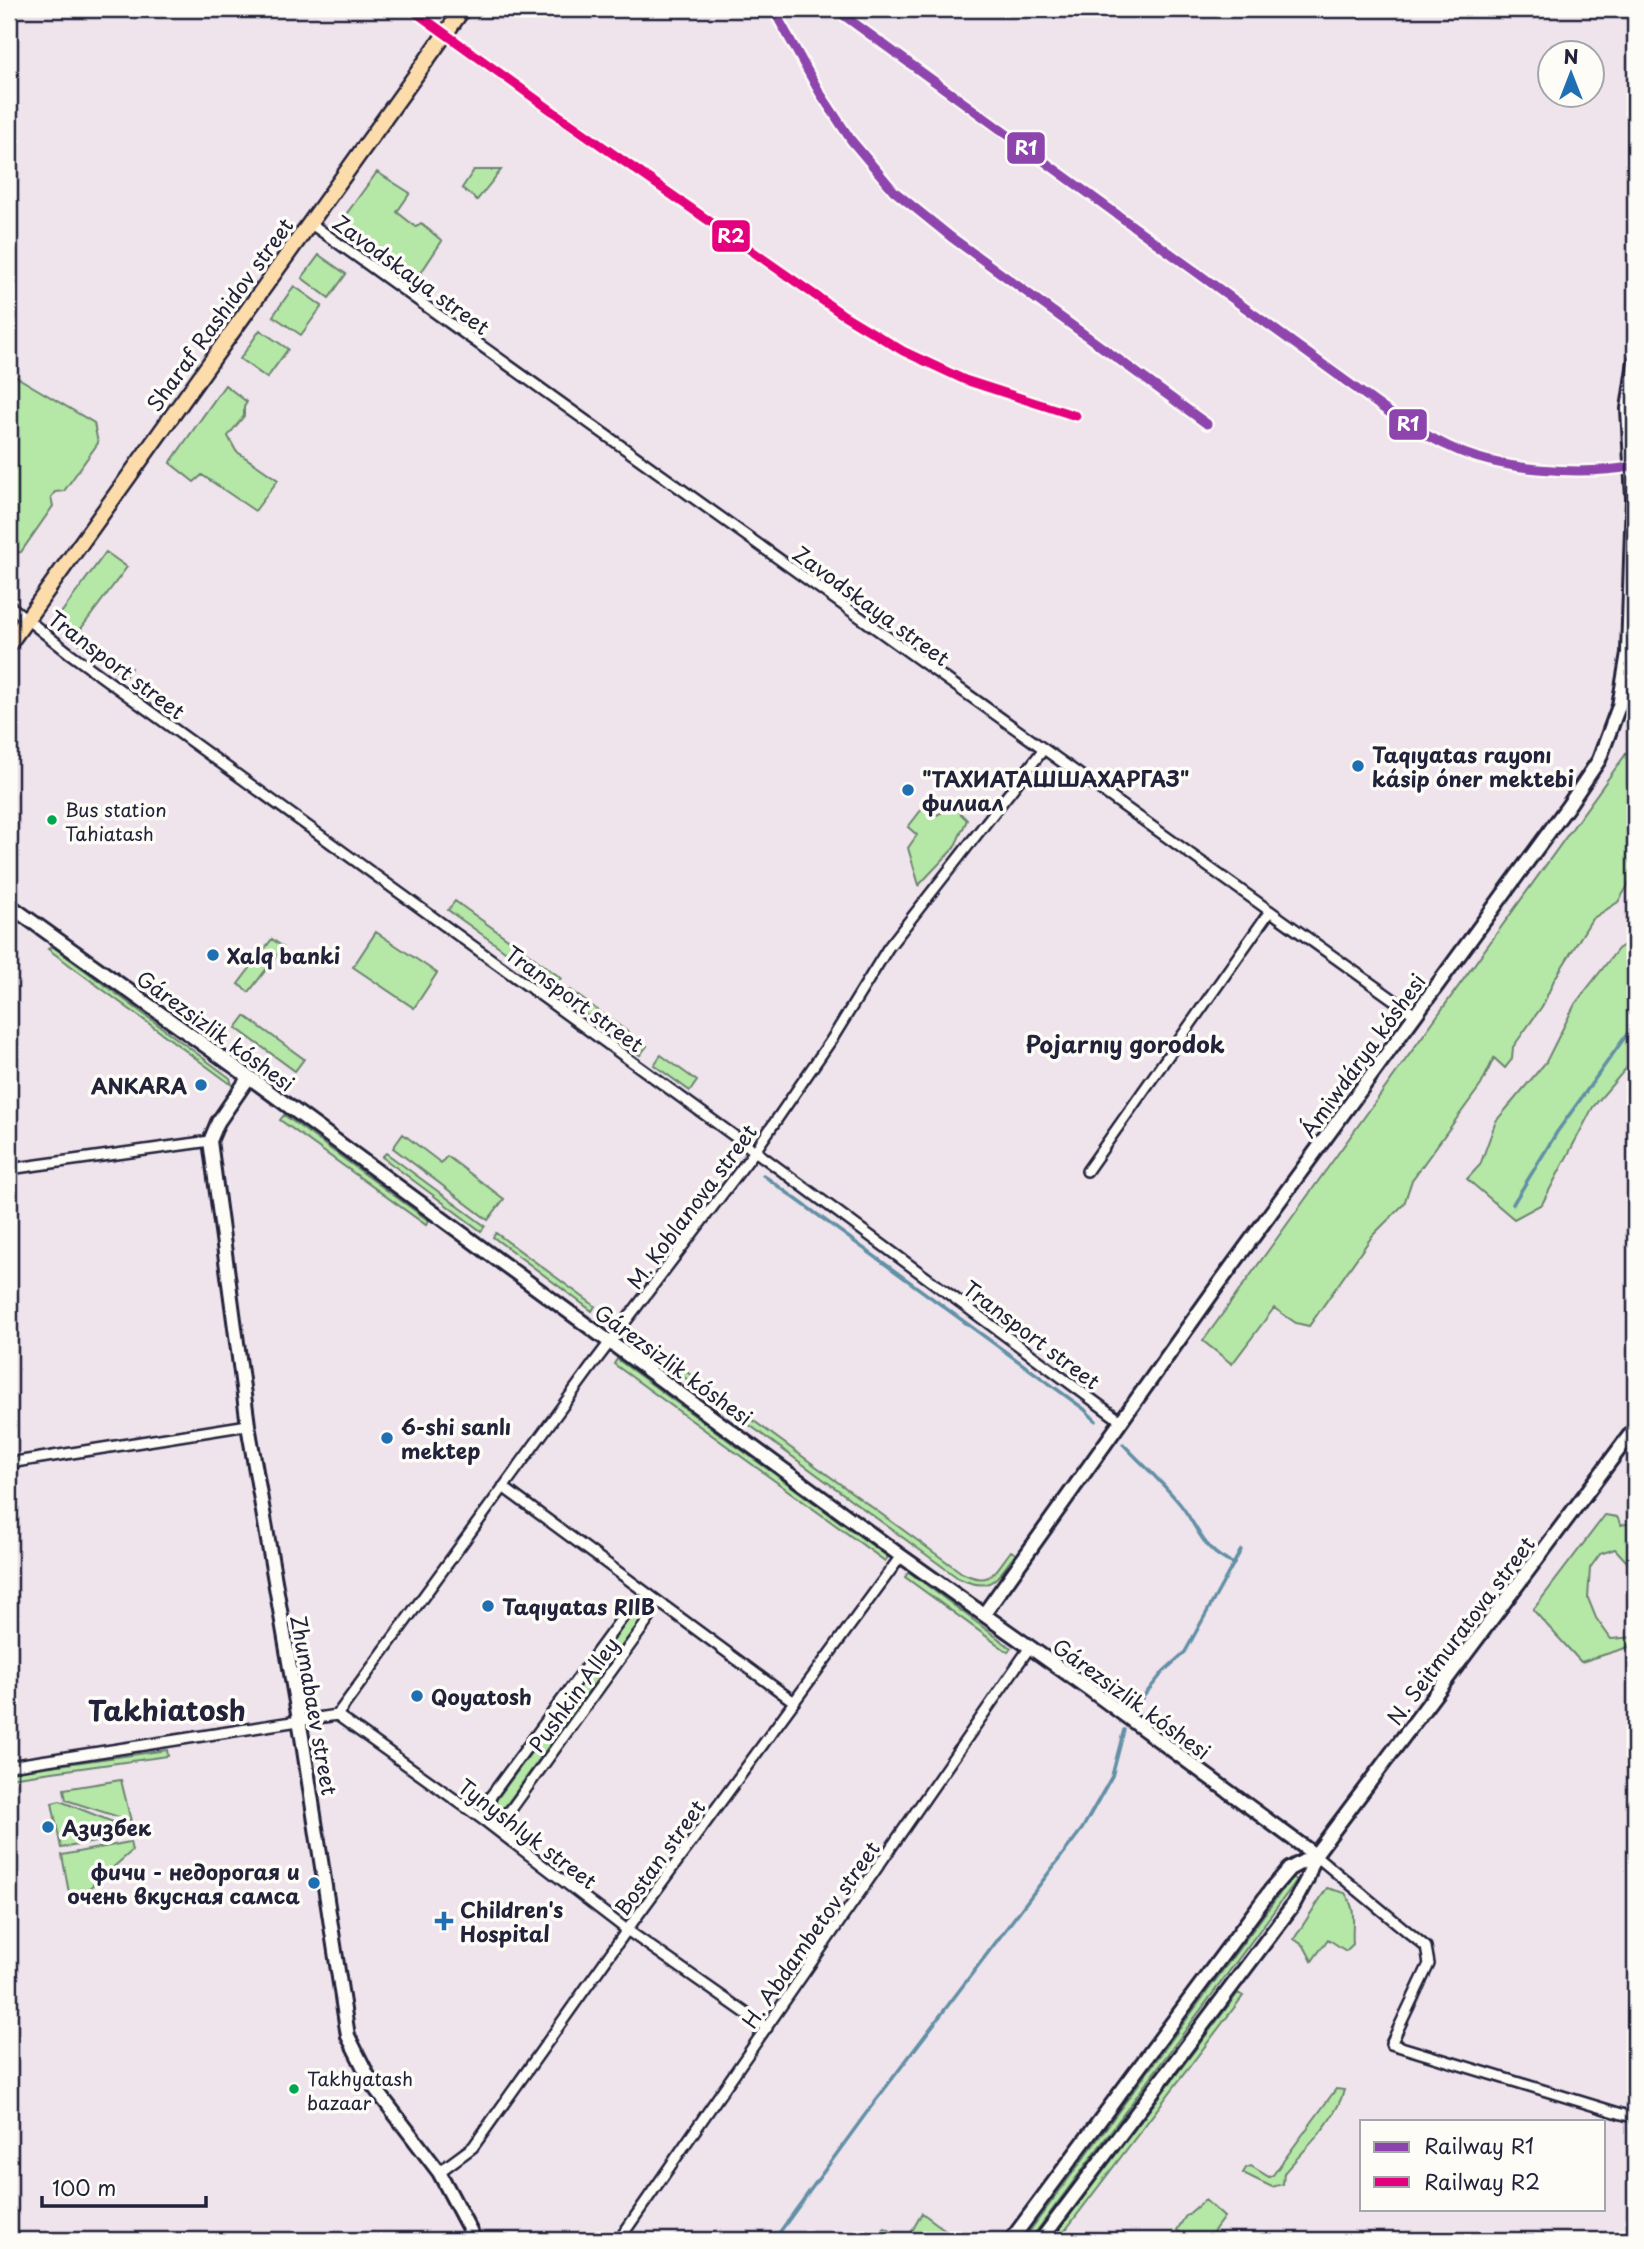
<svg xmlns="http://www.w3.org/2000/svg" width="1644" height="2249" font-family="'Playpen Sans',sans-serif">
<rect width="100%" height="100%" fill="#efe3ec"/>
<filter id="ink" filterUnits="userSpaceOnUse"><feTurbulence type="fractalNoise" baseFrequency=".0143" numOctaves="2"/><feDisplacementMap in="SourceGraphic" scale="14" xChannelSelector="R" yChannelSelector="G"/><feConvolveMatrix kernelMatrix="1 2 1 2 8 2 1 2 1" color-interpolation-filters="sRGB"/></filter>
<g filter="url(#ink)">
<path fill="#b5e7a7" stroke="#6c8471" stroke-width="2" d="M474 170H501L477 200 462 188Z
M377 172 410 193 397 212 416 227 421 223 442 241 418 277 339 224Z
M319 255 346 274 329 298 302 278Z
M294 286 322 306 301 335 273 316Z
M260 330 288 349 267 378 240 359Z
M15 376 94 423 98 443 64 491 55 492 51 497 53 506 21 552 9 554V383Z
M225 385 247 402 244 407V416L228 436 236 451 278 480 255 511 202 475 194 482 170 463Z
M106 552 127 567 80 630 131 668 125 677 53 624Z
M1628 751 1634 755 1633 863 1629 884 1618 902 1592 919 1554 980 1543 1005 1513 1047 1512 1059 1505 1068 1494 1058 1481 1085 1412 1180 1404 1204 1373 1235 1309 1326 1296 1323 1274 1308 1232 1364 1203 1341Z
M922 809 937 815 948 809 958 811 967 820 954 848 919 885 908 848 917 835 908 827Z
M455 901 519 947 512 956 448 910Z
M376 932 437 973 414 1008 353 967Z
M1635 938V1058L1593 1107 1542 1204 1514 1219 1467 1179 1480 1165 1496 1121 1546 1062 1575 1004 1618 949Z
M272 939 283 947 249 992 238 984Z
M52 946 230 1078 232 1085 48 949Z
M526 952 561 978 555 987 519 962Z
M570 990 647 1046 640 1055 564 998Z
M245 1016 304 1059 295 1071 236 1028Z
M661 1055 697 1081 690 1091 654 1065Z
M284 1115 429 1221 426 1225 280 1120Z
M403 1134 441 1163 447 1156 504 1199 488 1220 393 1148Z
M386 1153 485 1226 481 1231 382 1157Z
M496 1233 595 1306 592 1311 493 1237Z
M632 1332 962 1573C991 1587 994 1573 1011 1551L1016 1554C995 1579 993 1594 958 1578L628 1336Z
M617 1359 888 1557 885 1561 614 1364Z
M1605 1515 1617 1517 1621 1525 1633 1523 1635 1525V1580L1628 1563 1615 1549 1600 1554 1590 1568 1588 1598 1596 1618 1611 1639 1635 1637V1645L1581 1662 1533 1610Z
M909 1572 1011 1648 1008 1652 905 1577Z
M640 1611 642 1618 504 1808H497L495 1802 633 1613Z
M167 1750 168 1756 9 1778V1772Z
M121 1780 131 1821 66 1800 64 1789Z
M60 1801 128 1828 129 1836 61 1848 52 1803Z
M130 1842 132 1851 71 1904 62 1855Z
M1292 1877 1297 1880 1030 2240H1023Z
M1327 1888 1345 1893C1358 1913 1351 1921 1353 1944L1346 1951 1328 1939 1312 1961 1304 1946 1294 1939Z
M1238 1993 1243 1996 1058 2240H1051Z
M1336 2089 1344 2090C1335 2123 1305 2148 1284 2173L1283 2184 1272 2187 1243 2173 1246 2168 1251 2166 1269 2177 1273 2175Z
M1205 2200 1224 2217 1207 2240H1190L1177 2230 1185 2217Z
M922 2213 959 2240H870L885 2228 907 2240Z"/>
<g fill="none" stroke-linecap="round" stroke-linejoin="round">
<path stroke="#6290a5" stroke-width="3.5" d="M763 1175 1084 1409 1096 1421
M1513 1204 1557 1132 1635 1023
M1123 1444C1142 1464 1163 1483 1180 1504 1199 1528 1202 1551 1234 1564
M1135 1707 1164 1671 1185 1652 1241 1550
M774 2240 870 2108 1082 1829 1112 1776 1124 1730"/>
<g stroke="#22223b" stroke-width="14">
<path id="street" d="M310 223 1415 1015
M9 605 68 652 755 1151 1121 1421
M9 1169 210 1141
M1087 1171 1270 911
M9 1463 248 1425
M503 1487 793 1701
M651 1597 649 1619 510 1811 485 1821 491 1796 631 1606Z
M337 1715 594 1363 755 1151 832 1039 888 948 1043 750
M337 1715 485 1821 627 1930 767 2028
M9 1766 337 1715
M1315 1855 1426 1947 1429 1964 1391 2044 1635 2118
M439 2172 473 2147 627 1930 901 1556
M619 2240 1030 1647"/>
</g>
<g stroke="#22223b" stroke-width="18">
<path id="secondary" d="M9 905 249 1077 901 1556 1089 1689 1315 1855
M249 1077 218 1122 210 1141 248 1425 302 1737 348 2036 372 2084 439 2172 475 2240
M984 1614 1218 1285 1568 806 1599 760 1619 706 1628 653 1633 498 1628 409 1635 361
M1011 2240 1270 1891 1289 1869 1315 1855
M1041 2240 1293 1905 1307 1879 1315 1855 1635 1428"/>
</g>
<g stroke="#22223b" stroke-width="19">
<path id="primary" d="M9 644 463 9"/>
</g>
<use href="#street" stroke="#fdfcf7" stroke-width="9"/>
<use href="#secondary" stroke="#fdfcf7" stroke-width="12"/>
<use href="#primary" stroke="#fddcac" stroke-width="14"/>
<g stroke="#fdfcf7" stroke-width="14">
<path id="rail-1" d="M773 9 820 93 851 140 894 191 951 237 1207 424
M835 9 1398 419C1415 428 1432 439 1450 447 1499 471 1582 476 1635 466"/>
</g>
<g stroke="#fdfcf7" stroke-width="14">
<path id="rail-2" d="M411 9 562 118 842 314 903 351 965 380 1076 416"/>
</g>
<use href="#rail-1" stroke="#8e44ad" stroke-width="9"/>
<use href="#rail-2" stroke="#e5007d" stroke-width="9"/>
</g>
</g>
<g fill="#1f6fb2" stroke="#fdfcf7" stroke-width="2.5">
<circle cx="1358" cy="766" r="7"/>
<circle cx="908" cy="790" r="7"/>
<circle cx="213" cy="955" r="7"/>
<circle cx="201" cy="1085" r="7"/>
<circle cx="387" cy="1438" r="7"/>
<circle cx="488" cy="1606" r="7"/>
<circle cx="417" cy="1696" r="7"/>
<circle cx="48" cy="1827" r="7"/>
<circle cx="314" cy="1883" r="7"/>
<path d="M440.5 1910.5h7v7h7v7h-7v7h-7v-7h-7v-7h7z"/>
</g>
<g fill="#00a651" stroke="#fdfcf7" stroke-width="2.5">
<circle cx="52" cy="820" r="6"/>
<circle cx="294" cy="2089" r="6"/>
</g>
<g text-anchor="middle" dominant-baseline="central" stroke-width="7" stroke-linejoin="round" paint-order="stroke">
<g font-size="19" fill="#22223b" stroke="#fdfcf7" text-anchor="start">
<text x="65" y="809">Bus station<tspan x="65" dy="24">Tahiatash</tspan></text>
<text x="307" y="2078">Takhyatash<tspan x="307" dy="24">bazaar</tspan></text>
</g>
<g font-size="21" fill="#22223b" stroke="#fdfcf7">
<text transform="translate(412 274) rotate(36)">Zavodskaya street</text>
<text transform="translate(219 314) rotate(-54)">Sharaf Rashidov street</text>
<text transform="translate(872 605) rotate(36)">Zavodskaya street</text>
<text transform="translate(117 664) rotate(37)">Transport street</text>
<text transform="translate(575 998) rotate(36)">Transport street</text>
<text transform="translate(216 1030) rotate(36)">Gárezsizlik kóshesi</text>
<text transform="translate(1362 1055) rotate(-54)">Ámiwdárya kóshesi</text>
<text transform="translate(691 1206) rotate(-53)">M. Koblanova street</text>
<text transform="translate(1032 1334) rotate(37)">Transport street</text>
<text transform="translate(674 1364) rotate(36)">Gárezsizlik kóshesi</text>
<text transform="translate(1460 1630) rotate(-53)">N. Seitmuratova street</text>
<text transform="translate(573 1694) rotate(-54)">Pushkin Alley</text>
<text transform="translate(1132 1698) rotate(36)">Gárezsizlik kóshesi</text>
<text transform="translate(315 1705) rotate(80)">Zhumabaev street</text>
<text transform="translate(528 1833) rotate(37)">Tynyshlyk street</text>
<text transform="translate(659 1857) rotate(-54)">Bostan street</text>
<text transform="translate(810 1934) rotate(-55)">H. Abdambetov street</text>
</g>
<g font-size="21" font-weight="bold" fill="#22223b" stroke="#fdfcf7" text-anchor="start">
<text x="1372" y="754">Taqıyatas rayonı<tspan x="1372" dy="24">kásip óner mektebi</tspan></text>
<text x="922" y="778">"ТАХИАТАШШАХАРГАЗ"<tspan x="922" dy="24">филиал</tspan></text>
<text x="227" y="955">Xalq banki</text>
<text x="187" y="1085" text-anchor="end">ANKARA</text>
<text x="401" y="1426">6-shi sanlı<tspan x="401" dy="24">mektep</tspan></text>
<text x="502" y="1606">Taqıyatas RIIB</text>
<text x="431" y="1696">Qoyatosh</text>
<text x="62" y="1827">Азизбек</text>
<text x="300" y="1871" text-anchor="end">фичи - недорогая и<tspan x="300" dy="24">очень вкусная самса</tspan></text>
<text x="460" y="1909">Children's<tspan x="460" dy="24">Hospital</tspan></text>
</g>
<g font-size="23" font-weight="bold" fill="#22223b" stroke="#fdfcf7">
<text x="1125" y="1043">Pojarnıy gorodok</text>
</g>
<g font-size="28" font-weight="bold" fill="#22223b" stroke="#fdfcf7">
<text x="167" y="1709">Takhiatosh</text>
</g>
</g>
<g stroke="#fdfcf7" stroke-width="2.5">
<rect x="1006" y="131" width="40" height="34" rx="7" fill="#8e44ad"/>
<rect x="711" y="219" width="40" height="34" rx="7" fill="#e5007d"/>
<rect x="1388" y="408" width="40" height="33" rx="7" fill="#8e44ad"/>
</g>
<g font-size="19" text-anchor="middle" font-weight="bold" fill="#fff">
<text x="1026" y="155">R1</text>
<text x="731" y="243">R2</text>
<text x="1408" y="431">R1</text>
</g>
<rect width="1644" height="2249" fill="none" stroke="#fdfcf7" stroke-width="35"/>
<rect x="18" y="18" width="1609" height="2214" fill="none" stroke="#22223b" stroke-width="2.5" filter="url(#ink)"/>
<rect x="1360" y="2120" width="245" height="91" fill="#fdfcf7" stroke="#a5a5ac" stroke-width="2"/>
<rect x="1374" y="2142" width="35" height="10" fill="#8e44ad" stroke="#a5a5ac" stroke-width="2"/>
<text x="1424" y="2154" font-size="21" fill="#22223b">Railway R1</text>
<rect x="1374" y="2177" width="35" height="10" fill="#e5007d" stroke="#a5a5ac" stroke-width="2"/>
<text x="1424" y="2190" font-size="21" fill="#22223b">Railway R2</text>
<g transform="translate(1571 74)"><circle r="33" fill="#fdfcf7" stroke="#a5a5ac" stroke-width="2"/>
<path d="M0-5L12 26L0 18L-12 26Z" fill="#1f6fb2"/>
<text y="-10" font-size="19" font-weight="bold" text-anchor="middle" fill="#22223b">N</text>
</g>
<path d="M42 2196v10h164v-10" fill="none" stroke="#22223b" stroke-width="3.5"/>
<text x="52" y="2196" font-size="21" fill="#22223b" stroke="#fdfcf7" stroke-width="5" paint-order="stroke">100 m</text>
</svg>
